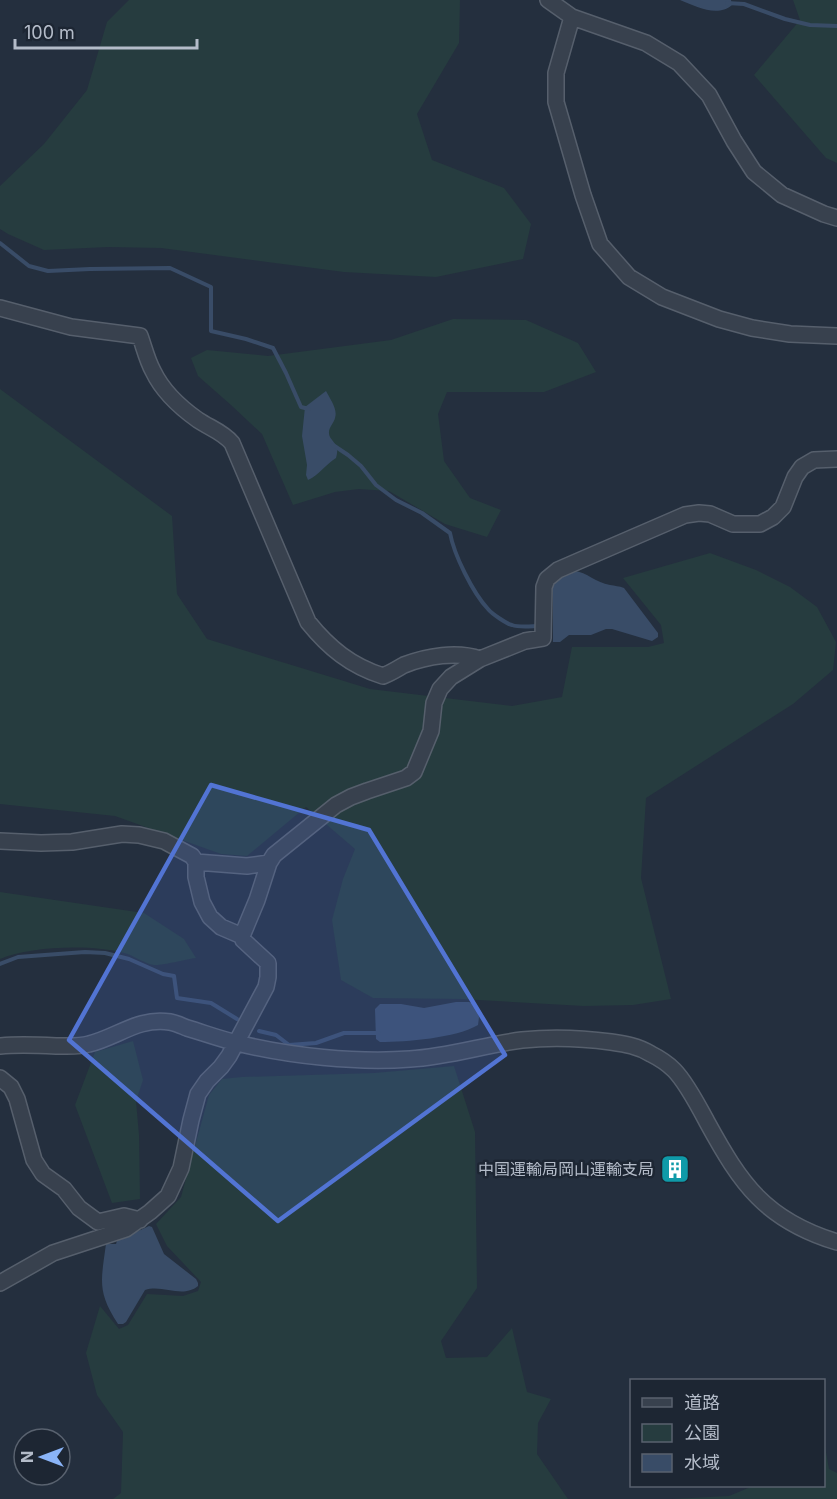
<svg xmlns="http://www.w3.org/2000/svg" width="837" height="1499" font-family="Inter,'Noto Sans JP',sans-serif">
<rect width="100%" height="100%" fill="#242f3e"/>
<path fill="#263c3f" d="M129 0H460L459 43 417 114 432 160 504 188 531 224 523 259 436 277 344 272 161 248 108 247 44 250 8 234 0 229V186L44 144 87 90 107 22Z
M793 0H837V163L826 158 754 75 800 20Z
M453 319 526 320 578 343 596 372 544 392H447L438 414 444 461 470 498 501 510 487 537 445 524 389 491 359 489 335 492 293 505 262 434 231 405 198 376 191 358 207 350 268 356 391 340Z
M0 389 172 516 177 594 207 639 370 689 512 706 562 697 572 647H648L664 643 661 625 623 578 710 553 756 570 790 587 817 607 836 642 833 670 793 704 646 798 641 878 671 999 633 1005 584 1006 461 999 373 998 341 980 332 920 343 879 355 849 306 807 247 856 221 854 115 816 0 804Z
M0 892 144 913 184 939 196 958C187 959 161 966 154 965 145 964 133 955 124 953 92 944 30 946 0 959Z
M133 1041 143 1080 136 1101 139 1135 140 1199 112 1203 75 1105 95 1052Z
M454 1066 475 1132 477 1288 441 1341 446 1358 487 1357 512 1328 527 1392 551 1399 538 1423 537 1454 568 1499H113L121 1493 123 1432 97 1395 86 1353 100 1306 119 1329 128 1325 147 1294 183 1296 198 1291 201 1282 167 1246 156 1224 181 1197 209 1095 222 1079 242 1077 374 1073Z
M824 1441 829 1469 837 1473V1499H672L729 1496 753 1486H824Z"/>
<path fill="#394c67" d="M680 0H731L732 5C717 18 696 6 680 0Z
M326 391C330 399 338 409 335 418 334 423 329 427 329 432 328 441 341 442 336 458 325 465 319 475 308 480L306 475 307 465 302 436 305 407Z
M574 571C587 572 596 583 610 585 615 586 619 586 624 588L658 633V637L652 641 612 629H606L591 635H569L560 642H553V585L555 580Z
M456 1002H469L476 1005 479 1017 478 1025C456 1038 406 1042 380 1042L376 1039 375 1009 380 1004H401L424 1008Z
M149 1226 152 1227 164 1254 196 1279 198 1283V1286C182 1299 163 1284 145 1290L126 1322 123 1324H118C97 1292 101 1281 106 1244H116L117 1241Z"/>
<g fill="none" stroke-linecap="round" stroke-linejoin="round">
<path stroke="#394c67" stroke-width="4" d="M727 3 744 4 785 19 810 25 837 26
M0 243 29 266 48 271 90 269 170 268 211 287V331L246 339 273 348 286 373 301 407 309 409
M333 445 348 455 361 466 376 485 396 500 422 513 450 533C454 555 473 593 488 609 492 614 507 624 512 625 520 628 532 626 541 626
M0 964 18 957 85 952 105 953 129 959 163 974 174 976 177 998 211 1003 237 1019
M259 1031 276 1035 289 1045 316 1043 344 1033H379"/>
<g stroke="#565f6c" stroke-width="18">
<path id="minor" d="M548 0 572 17 646 43 679 63 709 95 734 141 754 172 782 195 824 214 837 218
M572 17 556 73V102L583 195 600 244 629 277 662 297 719 319 752 328 790 334 837 336
M0 308 71 327 140 336C144 347 147 360 153 371 162 390 181 408 198 420 210 428 223 432 232 443L308 622C329 648 351 666 383 676 391 673 397 669 404 665 427 656 457 651 480 659
M0 841 41 843 72 842 122 834 139 835 164 841 192 856 196 862V877L202 902 210 917 221 927 242 936 243 940 268 963V977L266 987 229 1056 221 1067 207 1081 198 1094 191 1120 181 1168 168 1196 150 1212 126 1229 53 1253 0 1283
M196 862 247 866 269 863
M242 936 257 900 269 863 274 855 336 805 351 797 367 791 406 778 414 772 431 731 434 703 440 689 451 677 480 659 525 641 543 638 544 587 547 579 558 570 581 560 685 515 699 513 710 514 733 524H760L773 517 783 507 795 477 802 467 814 460 837 459
M0 1046C18 1044 38 1045 56 1046 67 1046 79 1047 89 1044 118 1037 138 1017 170 1022 176 1023 182 1026 187 1028 204 1033 220 1039 237 1043 290 1056 356 1063 410 1059 448 1057 484 1045 522 1040 551 1037 581 1038 611 1042 625 1044 638 1046 651 1054 659 1058 668 1064 674 1070 686 1082 699 1107 707 1122 741 1184 765 1220 837 1242
M0 1078 11 1087 17 1099 34 1160 43 1174 64 1189 79 1208 98 1222 124 1216 140 1220"/>
</g>
<use href="#minor" stroke="#38414e" stroke-width="15"/>
</g>
<path fill="#5274d3" fill-opacity="0.2" stroke="#5274d3" stroke-width="4.5" stroke-linejoin="round" d="M211 785 369 830 505 1055 278 1221 69 1040Z"/>
<defs>
<g id="building-square" transform="scale(1.5)"><rect x="-9" y="-9" width="18" height="18" rx="4" fill="#0f9aa8" stroke="#1d2633"/><path d="M-4-6H4V6H1V3H-1V6H-4ZM-2.5-4.3h1.7v1.8h-1.7ZM.8-4.3h1.7v1.8H.8ZM-2.5-1h1.7V.8h-1.7ZM.8-1h1.7V.8H.8Z" fill="#fff"/></g>
</defs>
<g fill-rule="evenodd">
<use href="#building-square" x="675" y="1169"/>
</g>
<g text-anchor="middle" dominant-baseline="central" stroke-width="5" stroke-linejoin="round" paint-order="stroke">
<g font-size="16" fill="#b4bcc9" stroke="#1d2633" text-anchor="end">
<text x="654" y="1169">中国運輸局岡山運輸支局</text>
</g>
</g>
<rect x="630" y="1379" width="195" height="108" fill="#1d2633" stroke="#59626f" stroke-width="1.5"/>
<rect x="642" y="1398" width="30" height="9" fill="#38414e" stroke="#59626f" stroke-width="1.5"/>
<text x="684" y="1409" font-size="18" fill="#b4bcc9">道路</text>
<rect x="642" y="1424" width="30" height="18" fill="#263c3f" stroke="#59626f" stroke-width="1.5"/>
<text x="684" y="1439" font-size="18" fill="#b4bcc9">公園</text>
<rect x="642" y="1454" width="30" height="18" fill="#394c67" stroke="#59626f" stroke-width="1.5"/>
<text x="684" y="1469" font-size="18" fill="#b4bcc9">水域</text>
<g transform="translate(42 1457) rotate(270)"><circle r="28" fill="#1d2633" stroke="#59626f" stroke-width="1.5"/>
<path d="M0-4.5L10 22L0 15L-10 22Z" fill="#8ab4f8"/>
<text y="-9" font-size="16" font-weight="bold" text-anchor="middle" fill="#b4bcc9">N</text>
</g>
<path d="M15 39v9h182v-9" fill="none" stroke="#b4bcc9" stroke-width="3"/>
<text x="24" y="39" font-size="18" fill="#b4bcc9" stroke="#1d2633" stroke-width="4.5" paint-order="stroke">100 m</text>
</svg>
